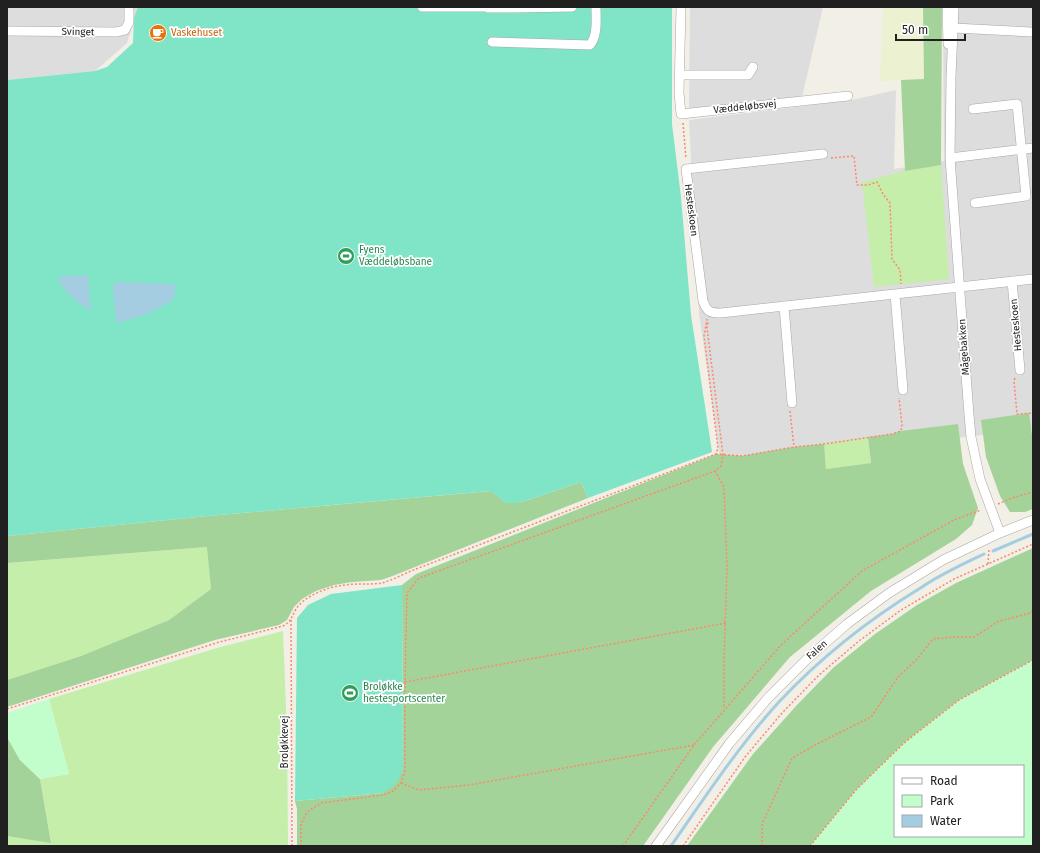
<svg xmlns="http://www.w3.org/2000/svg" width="1040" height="853" font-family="'Fira Sans',sans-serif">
<rect width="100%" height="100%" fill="#f1efe6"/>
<path fill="#dedddd" d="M7 7H138L127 43 95 71 7 80Z
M690 7H823L802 97 689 110Z
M943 7H1033V429L721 466 699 313 689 120 852 100 896 90 894 169 944 161Z"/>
<path fill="#ebf1d1" d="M883 7H923L924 79 880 81Z"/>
<path fill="#c4eeaa" d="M941 165 949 279 874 287 862 182 905 171Z
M868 437 871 463 826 469 824 444Z
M208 547 211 589 169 620 81 656 7 680V563Z
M283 631 287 733 288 846H7V836L51 842 40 779 69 774 49 699 217 648Z"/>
<path fill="#a4d399" d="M923 7H942L941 165 905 171 901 80 924 79Z
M1029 413 1033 442V509L1025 512H1010L1000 496 986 457 981 420Z
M958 424 963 464 978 508 972 525 956 539 871 591 790 657 713 747 643 846H297V809L295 801 383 793 403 768 402 585 416 574 716 454 742 456 794 447 824 444 826 469 871 463 868 437 892 434 901 431Z
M581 482 588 498 390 577 381 580 352 582 334 585 316 591 302 599 294 607 287 620 279 625 215 640 7 707V680L81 656 169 620 211 589 207 547 7 563V536L208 516 491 491 506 503H519Z
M1033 548V660L959 700 904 743 856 790 810 846H687L753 754 797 705 833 668 875 634 917 605 956 583Z
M7 737 20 760 40 779 51 843 7 836Z"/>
<path fill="#c2fdcc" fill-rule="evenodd" d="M1033 660V846H810L856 790 904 743 959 700ZM895 766H1023V836H895Z
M49 699 69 774 40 779 20 760 7 737V713Z"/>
<path fill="#80e4c7" d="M138 7H672V124L681 197 691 315 712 452 588 498 581 482 519 503H506L490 491 208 516 7 536V80L95 71 107 67 133 43 134 18Z
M402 585 403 768C398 782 396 785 383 793L295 801 297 618 308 605 331 594Z"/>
<path fill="#a4cde1" d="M88 275 91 311C75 300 66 294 57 277Z
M115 282 175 284C175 289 175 293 174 297 168 308 131 319 119 323L116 320 113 288Z"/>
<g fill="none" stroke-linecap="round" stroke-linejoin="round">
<path stroke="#a4cde1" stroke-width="3" d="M993 551 1033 534
M671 846C705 797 738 747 778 703 819 659 871 618 922 587 941 574 963 564 984 554"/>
<g stroke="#a7a7a7" stroke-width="10">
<path id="minor" d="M422 7H489
M681 7 679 93 681 114 848 96
M947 7 948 44
M954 7 951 77 950 158 969 415 971 437 980 479 1000 533
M488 8H514L572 7
M954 28 1031 32
M7 31 116 32 125 30 129 22V7
M492 42 590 45C598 35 596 20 596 7
M680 75H748L753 67
M973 109 1017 104 1026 196 975 203
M823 154 686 169 703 301C707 312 710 313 721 313L1033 279
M950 158 1033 148
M1012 281 1020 370
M895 294 903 390
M784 306 792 403
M656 846 729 744 768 698 807 659 847 624 889 593 943 560 1000 533 1033 520"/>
</g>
<path stroke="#ff8769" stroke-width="1.5" stroke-dasharray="2 2" stroke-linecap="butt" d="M683 123 686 159
M831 158 854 156 857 185H868L877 182 883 194 890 203 892 259 900 270 901 284
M1015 378 1014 381 1017 414 1033 413
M790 411 794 447
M716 454 742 456 794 447 824 444 892 434 901 431 902 425 899 398
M715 471 724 487 727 565 724 662V709
M998 504 1012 498 1033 492
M988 564 989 548
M291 620 292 846
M405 682 726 623
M7 709 216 643 283 626C291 622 292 616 296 609 302 600 313 594 324 590 336 585 350 584 363 584 369 584 376 584 382 583 393 580 405 573 416 569L716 454 718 448 704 336 707 319
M401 783 419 790 469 785 694 745
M301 846V824L307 812 321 803 383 795 393 791 401 783 405 771V682L407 593 419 578 715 471 721 466 723 455 707 328 708 321
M623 846 694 745 781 645 862 571 954 520 981 510
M683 846 745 757 782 713 819 675 859 641 901 610 954 579 1033 544
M762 846V824L792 758 815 745 871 717 898 677 917 659 933 639 953 637H974L999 621 1031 613 1033 611
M810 846 856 790 904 743 959 700 1033 660"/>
<use href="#minor" stroke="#fff" stroke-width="9"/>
</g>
<defs>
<g id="cafe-disc" transform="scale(0.9)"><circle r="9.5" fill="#e8710a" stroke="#fff"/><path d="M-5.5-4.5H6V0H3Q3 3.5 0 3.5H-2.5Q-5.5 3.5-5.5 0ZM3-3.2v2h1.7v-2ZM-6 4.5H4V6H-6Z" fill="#fff"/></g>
<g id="stadium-disc" transform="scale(0.9)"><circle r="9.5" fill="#2e9e5b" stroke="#fff"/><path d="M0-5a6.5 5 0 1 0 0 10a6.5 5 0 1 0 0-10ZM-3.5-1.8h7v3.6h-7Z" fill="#fff"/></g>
</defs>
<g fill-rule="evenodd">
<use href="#cafe-disc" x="158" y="33"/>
<use href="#stadium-disc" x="346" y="256"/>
<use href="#stadium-disc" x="350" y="693"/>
</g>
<g text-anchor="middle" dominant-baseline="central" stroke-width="3.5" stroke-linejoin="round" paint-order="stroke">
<g font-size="10" fill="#202020" stroke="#fff">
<text transform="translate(78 32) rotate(1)">Svinget</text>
<text transform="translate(745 107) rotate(-6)">Væddeløbsvej</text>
<text transform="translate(691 210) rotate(83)">Hesteskoen</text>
<text transform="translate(1016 325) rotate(-95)">Hesteskoen</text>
<text transform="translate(964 347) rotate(-94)">Mågebakken</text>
<text transform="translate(817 650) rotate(-41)">Falen</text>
<text transform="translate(285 742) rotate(-90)">Broløkkevej</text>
</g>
<g font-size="10" fill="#c56008" stroke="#fff" text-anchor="start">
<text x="171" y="33">Vaskehuset</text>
</g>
<g font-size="10" fill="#27864d" stroke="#fff" text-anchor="start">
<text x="359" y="250">Fyens<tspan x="359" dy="12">Væddeløbsbane</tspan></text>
<text x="363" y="687">Broløkke<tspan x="363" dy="12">hestesportscenter</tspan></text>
</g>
</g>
<rect width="1040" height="853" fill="none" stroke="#202020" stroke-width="16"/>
<rect x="894" y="765" width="130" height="72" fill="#ffffff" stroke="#a6a6a6"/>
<rect x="902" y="778" width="20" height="6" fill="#ffffff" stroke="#a6a6a6"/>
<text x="930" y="785" font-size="12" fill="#202020">Road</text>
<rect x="902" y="795" width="20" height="12" fill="#c2fdcc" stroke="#a6a6a6"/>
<text x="930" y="805" font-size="12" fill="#202020">Park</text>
<rect x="902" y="815" width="20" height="12" fill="#a4cde1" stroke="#a6a6a6"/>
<text x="930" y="825" font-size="12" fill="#202020">Water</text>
<path d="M896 34v6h69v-6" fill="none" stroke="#202020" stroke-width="2"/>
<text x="902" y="34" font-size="12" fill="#202020" stroke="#ffffff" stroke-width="3" paint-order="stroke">50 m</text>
</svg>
